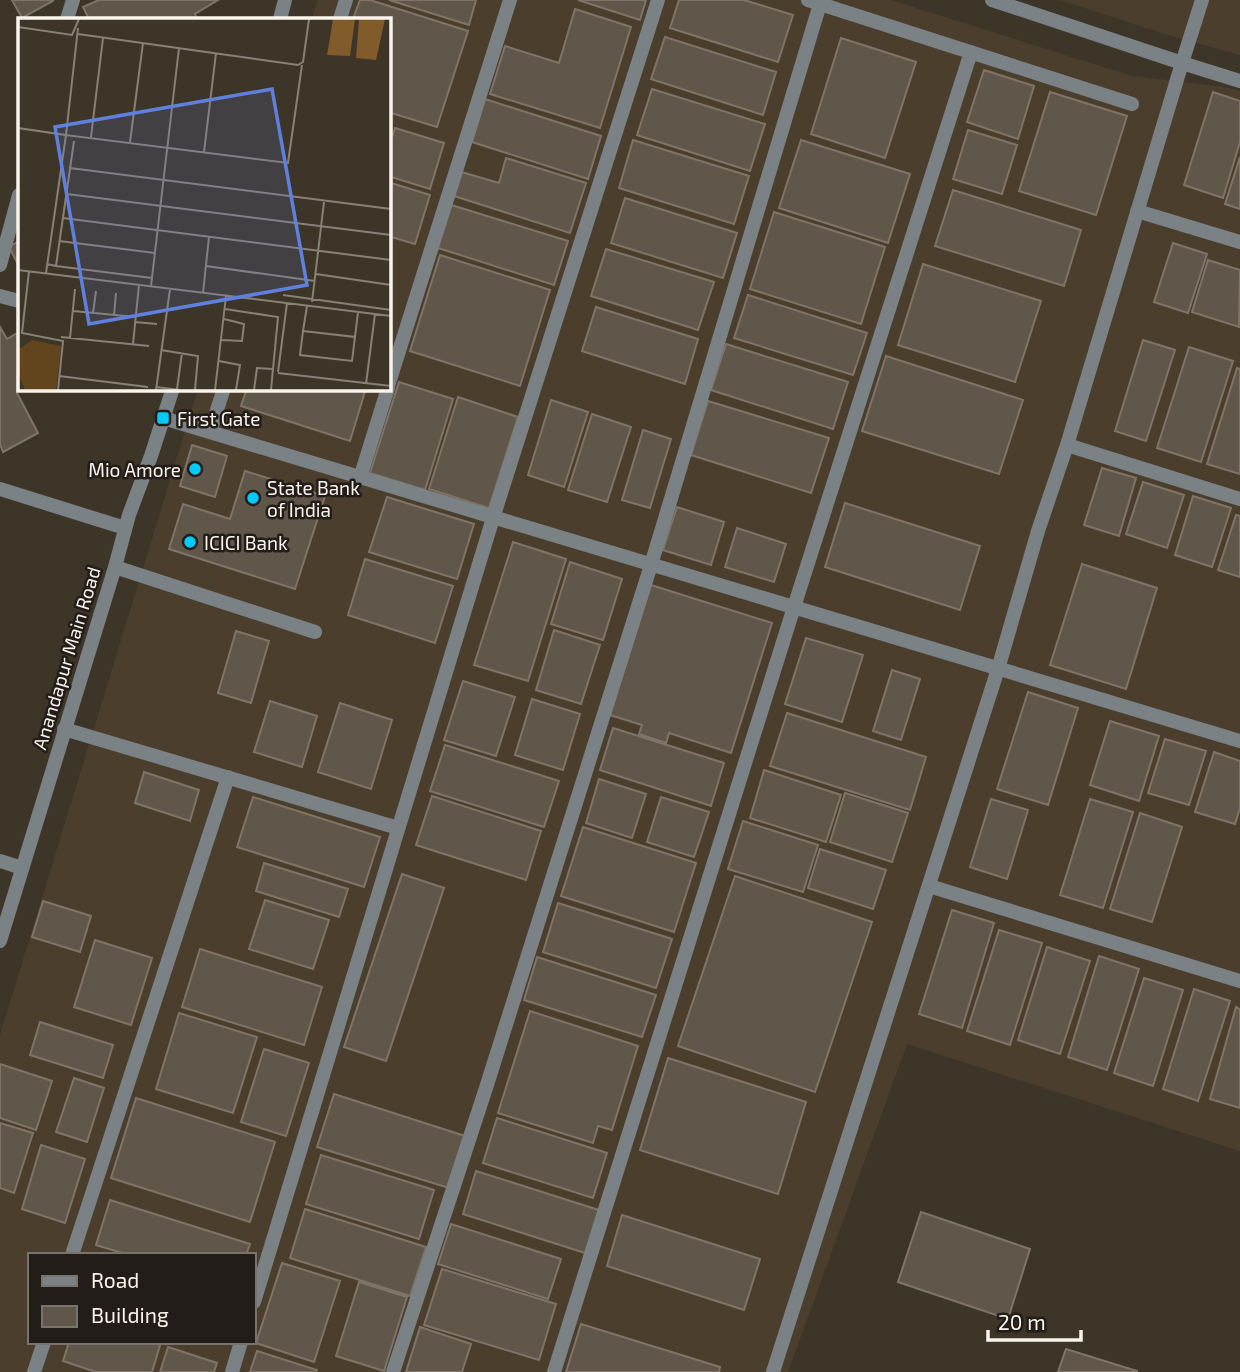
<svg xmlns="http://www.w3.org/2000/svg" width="1240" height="1372" font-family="'Exo 2',sans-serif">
<rect width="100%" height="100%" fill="#3e3529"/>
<path fill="#4c3e2d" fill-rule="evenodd" d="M318 0H891L1132 76 1225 87 1240 91V1151L907 1044 788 1372H0V1035L198 389 388 388V19H312ZM30 1255H254V1342H30Z
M1060 0H1240V55L1168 35Z"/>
<path fill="#61564a" stroke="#7f7467" stroke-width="2" d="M12 0H53V1L22 18Z
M99 0H218L195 14 197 19H89L83 7Z
M360 0H370L468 31 437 127 388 112V19H353Z
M389 0H476L469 25Z
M578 0H646L640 20Z
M679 0H744L793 15 778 62 670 28Z
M575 9 631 27 600 128 490 94 505 46 559 63Z
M665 37 776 72 763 115 651 79Z
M841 38 916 62 885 158 811 134Z
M984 70 1034 86 1018 139 967 122Z
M652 89 765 124 750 171 637 135Z
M1050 92 1127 116 1096 215 1019 191Z
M1213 92 1240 101V142L1223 198 1184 185Z
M485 99 601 136 588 179 472 142Z
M395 128 444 143 430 189 388 176V149Z
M968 130 1017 145 1002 194 953 179Z
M633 140 749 176 734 224 619 188Z
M801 140 910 174 888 243 779 208Z
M1240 157V209L1225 204Z
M506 158 586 183 570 233 451 195 458 171 499 183Z
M388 182 430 195 415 244 388 236Z
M953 190 1081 230 1064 286 935 246Z
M625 198 737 233 723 278 611 243Z
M448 204 568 241 554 285 435 247Z
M774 212 885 247 861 324 750 289Z
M19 241V266L9 247Z
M1173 243 1207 254 1188 313 1154 302Z
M606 249 714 282 698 330 591 296Z
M440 255 550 290 520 386 410 351Z
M1208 260 1240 270 1239 327 1192 312Z
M923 264 1041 301 1015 382 898 345Z
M748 295 867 333 853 375 734 338Z
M596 307 698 339 685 384 582 351Z
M0 327 7 339 19 332 17 393 38 433 3 452 0 444Z
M1143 340 1175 350 1146 441 1115 431Z
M726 344 848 382 833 429 711 390Z
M1189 347 1233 361 1201 462 1157 448Z
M886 356 1023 400 999 474 862 431Z
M1237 368 1240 369V474L1207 464Z
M399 382 453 399 425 490 370 473Z
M247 388H366L350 441 241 406Z
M458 397 518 417 489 508 429 489Z
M551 400 588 412 564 487 528 475Z
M708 401 829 438 811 493 691 455Z
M592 414 631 427 607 502 568 490Z
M643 430 671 439 650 508 622 500Z
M192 445 227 456 215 497 180 486Z
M1102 468 1136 478 1119 536 1084 525Z
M245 471 325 496 295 589 169 549 183 504 230 519Z
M1143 482 1184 495 1167 548 1126 534Z
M1193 496 1231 508 1212 567 1175 555Z
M387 497 474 524 457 579 369 552Z
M845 503 980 546 960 610 825 567Z
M677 507 724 522 711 565 663 550Z
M1236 515 1240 516V577L1218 570Z
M737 528 786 544 774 582 725 567Z
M513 542 566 559 528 681 474 665Z
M365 559 453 586 435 643 348 615Z
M570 562 622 579 603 640 551 624Z
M1082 564 1157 588 1126 689 1050 665Z
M651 585 772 623 731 753 669 733 666 743 639 734 642 725 610 715Z
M554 630 600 645 581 704 536 690Z
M236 631 269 641 251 703 218 693Z
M806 638 863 655 842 722 785 704Z
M892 670 920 679 901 740 873 731Z
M463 681 515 697 496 756 444 740Z
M1028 692 1078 708 1048 805 997 789Z
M532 699 580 714 563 770 515 755Z
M270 701 317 716 302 767 254 752Z
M340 703 392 720 371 789 318 772Z
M787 713 926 757 910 810 770 766Z
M1110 721 1159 736 1139 801 1090 785Z
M613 728 724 763 711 806 600 770Z
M1165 739 1206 751 1189 805 1148 793Z
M445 745 559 781 544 827 430 791Z
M1214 752 1240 761V808L1235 824 1195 812Z
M764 770 841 795 826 842 750 818Z
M144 772 199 790 190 821 135 803Z
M599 779 646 794 632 838 586 823Z
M845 793 908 813 892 862 830 842Z
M432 796 541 831 526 880 416 845Z
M253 797 380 837 364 887 237 847Z
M661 797 709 812 694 857 647 842Z
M991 799 1028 810 1007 879 970 867Z
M1090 799 1133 812 1103 908 1060 895Z
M1140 813 1182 827 1152 922 1110 909Z
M743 821 818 845 803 892 728 869Z
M583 827 696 863 674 932 561 896Z
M820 849 886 870 873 909 808 888Z
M264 863 348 889 339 917 256 891Z
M402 874 444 888 386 1061 344 1047Z
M735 876 872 922 815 1092 678 1046Z
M265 900 329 920 313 969 249 949Z
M43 901 91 916 80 952 32 937Z
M558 903 672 939 656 988 543 952Z
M952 910 994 923 962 1028 919 1014Z
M999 930 1042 943 1010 1045 967 1031Z
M95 940 152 958 131 1025 74 1007Z
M1047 947 1090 961 1060 1054 1018 1040Z
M200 949 322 987 304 1045 182 1007Z
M1099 956 1139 969 1107 1070 1068 1057Z
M537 957 656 995 642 1037 524 1000Z
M1144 978 1183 990 1153 1086 1114 1073Z
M1194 989 1230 1001 1198 1101 1163 1089Z
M1236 1007 1240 1009V1108L1210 1099Z
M530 1011 638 1046 612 1130 598 1126 593 1143 498 1113Z
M179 1013 257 1037 233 1113 156 1089Z
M40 1022 113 1045 103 1078 30 1055Z
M264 1049 309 1063 286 1136 241 1122Z
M668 1058 806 1102 778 1194 640 1150Z
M0 1064 52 1081 36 1130 0 1118Z
M74 1078 104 1088 87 1142 56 1132Z
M334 1094 465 1136 449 1188 317 1147Z
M136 1098 275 1142 250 1222 111 1178Z
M497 1118 607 1153 593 1198 483 1163Z
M0 1123 33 1133 14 1193 0 1188Z
M41 1145 85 1159 65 1223 22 1209Z
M321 1155 434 1190 419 1239 306 1204Z
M476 1171 605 1212 591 1255 463 1214Z
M110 1200 250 1244 246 1255H129L96 1245Z
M305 1209 426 1247 410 1296 290 1258Z
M921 1212 1030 1249 1008 1319 898 1282Z
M622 1215 760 1259 744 1310 607 1266Z
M451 1224 561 1259 548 1299 438 1264Z
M282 1263 340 1281 314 1362 256 1343Z
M442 1269 556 1304 539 1360 424 1325Z
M359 1282 407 1297 384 1371 336 1356Z
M581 1324 720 1367 719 1372H566Z
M420 1327 471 1344 462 1372H406Z
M69 1342H161L152 1372H96L63 1361Z
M168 1347 217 1363 214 1372H160Z
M1066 1349 1137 1371V1372H1058Z
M257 1351 317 1370 316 1372H250Z"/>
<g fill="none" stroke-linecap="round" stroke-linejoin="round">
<path stroke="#7a8285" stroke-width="14" d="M115 567 315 632"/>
<path stroke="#7a8285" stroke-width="14" d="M808 0 1132 104
M1202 0 1182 63 1240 81
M67 19 73 0
M280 19 285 0
M340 19 346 0
M1137 211 1240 242
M0 265 19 195
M0 296 19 301
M388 386 510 0
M163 418 1240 741
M210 432 224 388
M1067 445 1240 499
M360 478 388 388
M0 489 125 528
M64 729 398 828
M0 861 22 868
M929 886 1240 981
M0 941 115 567 129 515 151 456 173 388
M72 1255 228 777
M254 1302 493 518 658 0
M34 1372 44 1342
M232 1372 241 1342
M393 1372 486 1088 651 565 820 4
M554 1372 794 607 971 52
M773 1372 998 669 1038 531 1067 445 1182 63 992 0"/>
</g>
<g fill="#03cbf9" stroke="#221d18" stroke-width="2.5">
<rect x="156" y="411" width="14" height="14" rx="3.5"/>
<circle cx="195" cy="469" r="7"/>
<circle cx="253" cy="498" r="7"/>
<circle cx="190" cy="542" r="7"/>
</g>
<g text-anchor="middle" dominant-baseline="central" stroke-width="5" stroke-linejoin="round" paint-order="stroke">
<g font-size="19" fill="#faf4ec" stroke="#221d18" text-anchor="start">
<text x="177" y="418">First Gate</text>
<text x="181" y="469" text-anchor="end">Mio Amore</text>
<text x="267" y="487">State Bank<tspan x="267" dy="22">of India</tspan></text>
<text x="204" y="542">ICICI Bank</text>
</g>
<g font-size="19" fill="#faf4ec" stroke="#221d18">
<text transform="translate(66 658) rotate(-73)">Anandapur Main Road</text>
</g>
</g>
<g transform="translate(18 18)">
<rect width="373" height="373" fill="#3e3529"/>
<path d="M14 322 43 328 38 372H7L0 355V332Z" fill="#63451d"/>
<path d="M315 1H337L332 38 309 37ZM341 1H367L358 42 338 40Z" fill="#815b29"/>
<path fill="none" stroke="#898177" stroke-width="2" d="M0 9 54 17 61 1M60 16 280 47 285 44 291 1M0 110 48 117 60 10M73 119 85 20M112 124 125 25M186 134 198 35M52 150 373 191M49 176 373 217M45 200 373 242M41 223 137 235M29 246 38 248 56 123M38 248 134 260M188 248 297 263M0 252 373 298M11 253 4 315 45 323 40 372M28 255 48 117 270 145 284 47M298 256 373 267M133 268 161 30M185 275 191 219M265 277 373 292M294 284 306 184M207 291 260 299 253 372M55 293 118 299M75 295 78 273M96 297 98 275M117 304 139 306M285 313 337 319 334 343 282 337 285 313 289 288M43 319 131 328M337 319 340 294M52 320 57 271M203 322 224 323 226 306 206 301M115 326 121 267M143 332 180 338 177 372M201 343 222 347 218 372M260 354 269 285M260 355 373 368M41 358 130 369M348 366 357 296M138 369 162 372M159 371 164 335M138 372 152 271M197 372 208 278M236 372 239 350 255 351"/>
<path fill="#5f80de" fill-opacity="0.15" stroke="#5f80de" stroke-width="3.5" d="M254 71 289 267 71 306 37 109Z"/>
<rect width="373" height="373" fill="none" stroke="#faf4ec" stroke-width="3.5"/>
</g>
<rect x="28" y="1253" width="228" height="91" fill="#221d18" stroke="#78736d" stroke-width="2"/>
<rect x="42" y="1276" width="35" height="10" fill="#7a8285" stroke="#78736d" stroke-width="2"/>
<text x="91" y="1288" font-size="21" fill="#faf4ec">Road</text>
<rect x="42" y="1306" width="35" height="21" fill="#61564a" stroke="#78736d" stroke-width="2"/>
<text x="91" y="1323" font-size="21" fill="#faf4ec">Building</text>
<path d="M988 1330v10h93v-10" fill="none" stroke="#faf4ec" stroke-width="3.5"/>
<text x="998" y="1330" font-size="21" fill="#faf4ec" stroke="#221d18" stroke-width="5" paint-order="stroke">20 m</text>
</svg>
